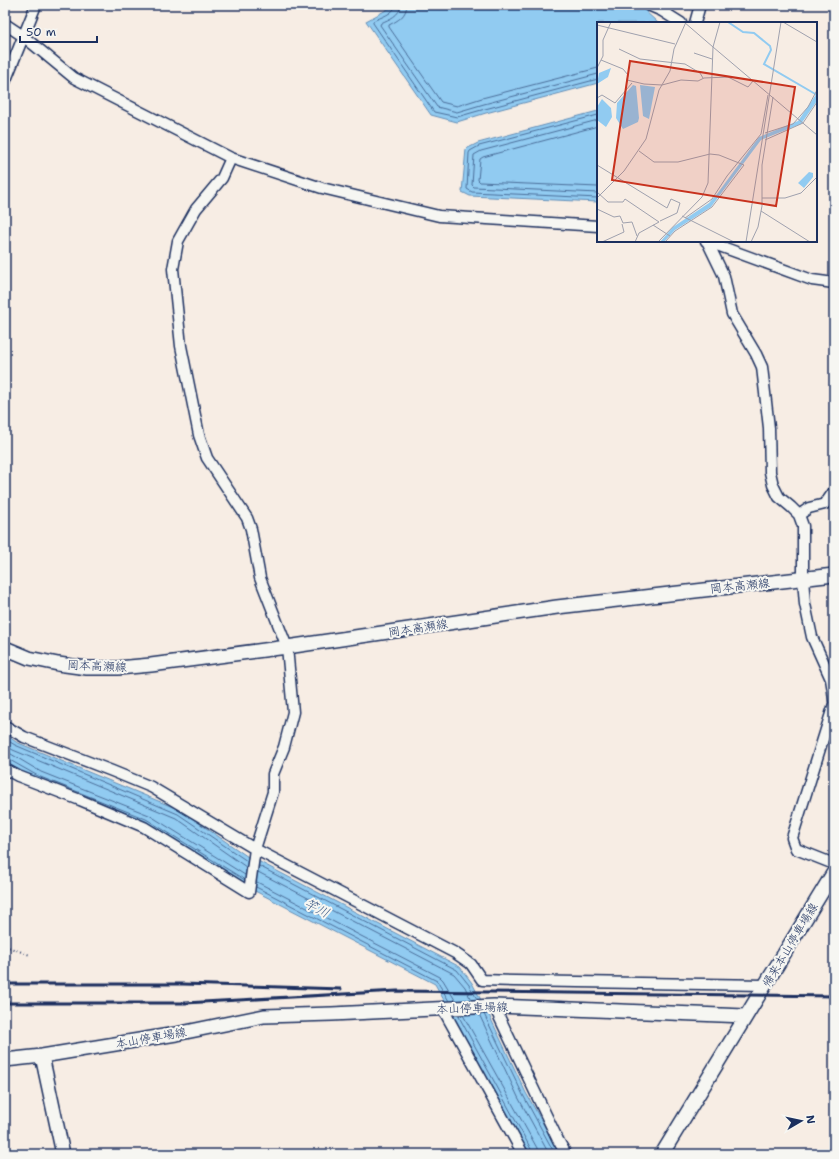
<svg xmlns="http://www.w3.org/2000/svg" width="839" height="1159" font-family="'Shantell Sans','Klee One',sans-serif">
<rect width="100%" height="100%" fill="#f7ede4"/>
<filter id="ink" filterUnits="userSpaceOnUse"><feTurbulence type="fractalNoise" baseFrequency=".025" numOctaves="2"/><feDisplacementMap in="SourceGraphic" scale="8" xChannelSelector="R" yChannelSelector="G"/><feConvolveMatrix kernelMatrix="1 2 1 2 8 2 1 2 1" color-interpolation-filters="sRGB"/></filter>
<g filter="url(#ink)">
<path fill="#91cbf1" stroke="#628db6" d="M393 5H634L643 9 658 23H598V83L486 113 457 122 431 115 366 21 390 8Z
M598 111V202L470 196 462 192 466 149 478 143Z
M5 734 16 742 180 810 251 859 258 861 460 967 472 983 489 1015 526 1093 560 1154H529L435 984 253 890 144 822 36 780 5 762Z"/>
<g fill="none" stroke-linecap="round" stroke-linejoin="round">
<path stroke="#4a6d99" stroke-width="1" d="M396 5C394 14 381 17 373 21V23L434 112 457 117 485 109 598 79
M401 5C400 16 389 19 381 23L380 25 437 107 457 112 484 104 598 74
M407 5C406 16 399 20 389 25V27L441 102 457 106 482 98 598 68
M598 115 479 146 470 151 469 153 467 189 472 192 598 198
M598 120 481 151 474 155 472 185 474 187 598 193
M598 126 483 157 480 159 478 180 480 182 598 187
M5 739 15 745 178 814 247 861
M5 745 13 750 176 818 246 867
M5 753 11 754 41 772 149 815 245 875
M5 758 8 759 38 776 146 819 245 880
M259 866 457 970 469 985 477 999
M258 872 454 974 465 987 471 1000
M257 882 440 977 443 980 455 1000
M256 887 437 981 449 1001
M479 1014 518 1097 549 1154
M484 1014 523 1095 555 1154
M458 1015 532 1151 533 1154
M463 1015 537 1148 538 1154"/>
<g stroke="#1b2f5e" stroke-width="13">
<path id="minor" d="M648 5 662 11 681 23
M695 23 700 5
M5 24 23 36 74 78 231 158 322 188 439 216 598 226
M5 82 36 5
M706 241 812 280 834 283
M707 241 724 276 732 314 756 354 762 367 769 428 770 472 773 485 779 497 791 507 799 515 803 526V579L805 604 812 637 831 679 833 691 834 701
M799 515 809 508 825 504 834 491
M834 704 792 838 796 849 834 864
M5 726 24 737 112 771 151 787 255 849 455 953 471 964 482 980 515 981 766 985
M5 769 18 776 80 800 144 827 249 892 255 849 273 792V774L284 747 293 712 287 647 260 578 251 529 247 518 207 458 199 435 181 346 173 269 178 241 196 209 222 178 231 158
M494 1006 558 1140 566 1154
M443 1009 523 1154"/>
</g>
<g stroke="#1b2f5e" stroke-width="16">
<path id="major" d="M5 648 29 658 58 664 87 668H118L151 665 287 647 557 607 834 575
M42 1056 63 1154
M5 1060 42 1056 176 1034 264 1016 332 1014 494 1006 745 1016
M662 1154 834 872"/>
</g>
<path stroke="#1b2f5e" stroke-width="2" stroke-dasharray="1 3" stroke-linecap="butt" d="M5 946 30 955"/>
<use href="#minor" stroke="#f6f6f2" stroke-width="10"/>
<use href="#major" stroke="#f6f6f2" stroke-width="13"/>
<path stroke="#1b2f5e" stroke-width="3" d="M5 984H183L341 989
M5 1003H185L397 991 834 996"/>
</g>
</g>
<g text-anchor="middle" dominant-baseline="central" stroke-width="4" stroke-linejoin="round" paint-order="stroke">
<g font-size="12" fill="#1b2f5e" stroke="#f6f6f2">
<text transform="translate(740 586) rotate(-6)">岡本高瀬線</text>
<text transform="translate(418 628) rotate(-9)">岡本高瀬線</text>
<text transform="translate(97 666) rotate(2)">岡本高瀬線</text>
<text transform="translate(790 945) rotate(-59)">帰来本山停車場線</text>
<text transform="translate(472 1008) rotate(-2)">本山停車場線</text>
<text transform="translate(151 1038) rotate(-10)">本山停車場線</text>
</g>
<g font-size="13" font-style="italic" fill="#385683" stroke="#f6f6f2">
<text transform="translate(317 908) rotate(27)">竿川</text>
</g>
</g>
<g transform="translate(597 22)">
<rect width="220" height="220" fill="#f7ede4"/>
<path d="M14 46 11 55 0 62 2 51ZM36 63 39 64 42 96 41 100 26 107 19 96 20 81ZM43 63 58 65 52 97 46 94ZM220 71V79L204 102 164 118 114 185 78 208 67 220H63L76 205 112 181 120 172 162 115 201 99ZM5 77 14 86 15 95 9 105 0 98V85ZM212 150 216 151V155L207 166 201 161Z" fill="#91cbf1"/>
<path fill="none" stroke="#91cbf1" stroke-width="2" d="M131 0 146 10 157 11 173 24 174 28 167 42 220 73"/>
<path fill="none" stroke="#9fa1ae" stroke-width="1" d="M87 0 116 25M186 0 220 20M0 3 78 22M116 25 220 113M22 27 43 37 88 42 103 51 106 56M97 31 115 37M4 38 26 47 31 53 30 58 47 62 65 63 84 58 101 59 107 56 131 55 151 65 156 59M0 46 6 34V18L14 0M0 76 5 73 18 81 35 61M168 111 196 102 211 85 220 68M168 118 206 101 220 80M42 129 57 140H81L113 132 122 133 147 143 115 185 78 209 68 220M0 143 70 186 74 177 83 181 80 191 63 199M0 170 11 180H26L28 177 62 200M0 176 27 149 49 117 62 68 73 49 77 27 89 0M165 176H188L204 171 220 155M0 187 17 195 23 194 26 201 35 200 40 214M164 189 213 220M85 194 137 220M88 196 115 177 130 154 164 112 171 73M56 203 73 214M5 220 27 210 25 202M38 220 42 211 62 200M61 220 105 175 111 161 116 25 123 0M149 220 184 0M154 220 161 205 165 184V143L176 75"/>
<path fill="#c8321e" fill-opacity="0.15" stroke="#c8321e" stroke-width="2" d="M33 39 198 65 179 184 15 158Z"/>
<rect width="220" height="220" fill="none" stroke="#1b2f5e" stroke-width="2"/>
</g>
<rect width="839" height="1159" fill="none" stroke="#f6f6f2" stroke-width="20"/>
<rect x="10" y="10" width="819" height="1139" fill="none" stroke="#1b2f5e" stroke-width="1.5" filter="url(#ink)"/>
<g transform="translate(801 1121) rotate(81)" stroke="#f6f6f2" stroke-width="3" paint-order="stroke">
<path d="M0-3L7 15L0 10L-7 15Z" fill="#1b2f5e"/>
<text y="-6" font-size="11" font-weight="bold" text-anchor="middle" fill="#1b2f5e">N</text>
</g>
<path d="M20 36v6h77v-6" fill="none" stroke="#1b2f5e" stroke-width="2"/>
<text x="26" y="36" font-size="12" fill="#1b2f5e" stroke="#f6f6f2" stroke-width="3" paint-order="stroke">50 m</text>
</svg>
